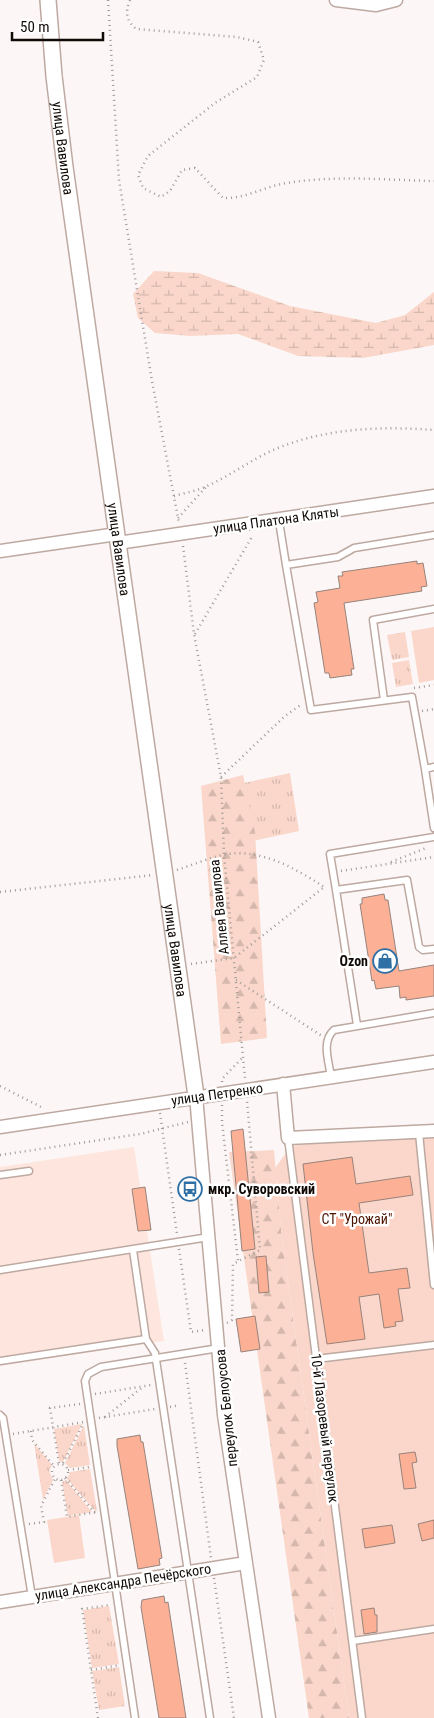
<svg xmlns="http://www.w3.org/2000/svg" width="434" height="1718" font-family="'Roboto Condensed',sans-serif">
<defs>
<pattern id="grass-tufts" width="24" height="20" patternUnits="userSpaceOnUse" patternTransform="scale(1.25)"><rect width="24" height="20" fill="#fad7ca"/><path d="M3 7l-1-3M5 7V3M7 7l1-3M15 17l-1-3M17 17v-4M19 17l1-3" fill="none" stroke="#d5b7ac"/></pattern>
<pattern id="forest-firs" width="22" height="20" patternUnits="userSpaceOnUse" patternTransform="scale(1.25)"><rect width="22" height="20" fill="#fad7ca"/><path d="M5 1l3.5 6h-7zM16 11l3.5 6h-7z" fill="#d5b7ac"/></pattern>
<pattern id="wetland-marsh" width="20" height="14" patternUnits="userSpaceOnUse" patternTransform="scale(1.25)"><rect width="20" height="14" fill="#fad7ca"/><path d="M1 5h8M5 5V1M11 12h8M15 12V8" fill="none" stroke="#d5b7ac"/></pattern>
</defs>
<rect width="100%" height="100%" fill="#fcf7f6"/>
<path fill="#fee6de" d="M134 1147 164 1341 0 1366V1167Z"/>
<path fill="url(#grass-tufts)" d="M405 632 409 657 392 660 387 635Z
M409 660 413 684 396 687 392 663Z
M290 773 299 831 253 841 244 783Z
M82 1424 63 1462 59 1461 54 1429Z
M84 1425 90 1465 70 1468 65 1463Z
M34 1443 52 1465 49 1471 53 1480 43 1500Z
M90 1469 97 1511H95L67 1479 70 1472Z
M66 1480 92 1512 68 1516 62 1482Z
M109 1606 119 1664 92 1668 83 1610Z
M119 1667 125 1706 99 1710 92 1671Z"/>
<path fill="url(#forest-firs)" d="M243 775 255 832 267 1038 221 1044 201 786Z
M274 1150 282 1239 349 1718H309L229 1152Z"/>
<path fill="url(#wetland-marsh)" d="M154 271 198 273 290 306 376 323 405 315 434 292V345L363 358 298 356 238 334 190 336 155 333 138 318 133 294Z"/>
<path fill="#fad7ca" d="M434 627V680L419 683 411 631Z
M434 1129V1718H349L282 1239 275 1168 291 1146Z
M79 1515 85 1558 54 1563 47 1520Z"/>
<path fill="#fcb196" stroke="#97837c" d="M417 561V564L423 563 427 586 421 587 422 591 344 603 354 669H351L352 675 330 678 329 673H325L314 603 318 602 316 592 340 588 338 576H343L342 572Z
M384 894 385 900H388L399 971 434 965V996L406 1000V997L400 998 399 986 376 989 374 980 372 981 360 904H362V898Z
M243 1129 255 1249 242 1251 231 1131Z
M352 1157 356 1184 410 1176 413 1195 359 1203 369 1273 407 1268 410 1288 398 1289 403 1321 395 1322 396 1326 384 1328 379 1294 359 1297 365 1339 327 1344 313 1253 303 1164Z
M145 1187 151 1230 138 1231 132 1189Z
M266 1256 269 1292 259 1293 256 1257Z
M255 1316 260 1349 241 1352 236 1319Z
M140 1435 141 1442H143L162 1558 159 1559 160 1565 138 1569 117 1446V1439Z
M415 1452 417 1462 412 1463 416 1488 404 1489 399 1454Z
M434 1520V1538L422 1541 418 1524Z
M392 1525 395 1543 365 1548 362 1529Z
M164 1596 165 1603 168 1602 186 1718H159L141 1607 142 1600Z
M374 1608 375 1615H377V1632L364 1634 361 1610Z"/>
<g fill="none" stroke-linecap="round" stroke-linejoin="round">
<g stroke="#bda9a1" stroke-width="9">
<path id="service" d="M279 521 286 565 338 557 354 548 434 535
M286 565 311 710 412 697 425 769 434 767
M384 700 373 620 434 609
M425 769 434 828
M336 890 330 854 434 837
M357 1025 336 890 407 880 419 947 423 950 434 949
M331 1077C329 1062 321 1041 334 1030L434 1013
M419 1133 434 1285
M288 1138 362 1718
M0 1175 29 1171
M0 1270 209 1237
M146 1339 155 1353 210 1718
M316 1359 434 1345
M0 1361 146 1339 133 1250
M0 1415 3 1418 32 1597
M353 1641 434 1629
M135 1718 85 1381 88 1374 101 1367 219 1348"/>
</g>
<g stroke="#bda9a1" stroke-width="15">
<path id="minor" d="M336 0 376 5 396 0
M118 543 434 496
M0 551 117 534
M283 1084 288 1138 434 1131
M196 1096 224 1415 269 1718
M0 1127 434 1062
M0 1602 246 1563"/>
</g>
<g stroke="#bda9a1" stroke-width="18">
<g id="tertiary">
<path id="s1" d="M48 0 54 76 65 167 196 1096"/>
</g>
</g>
<path stroke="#a09b99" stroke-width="2.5" stroke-dasharray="1 4" stroke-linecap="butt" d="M108 0 119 180 152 381 179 523
M130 0C125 13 126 20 136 29L237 37 258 42 264 60 257 77 215 103 148 156 138 175 143 188 161 197 170 191 182 170 195 168 223 198C246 199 265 186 287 183 335 175 386 180 434 181
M174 496C185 493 197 491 207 486 232 475 253 458 278 448 327 428 382 426 434 430
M178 518 206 487
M183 546 194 634 221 777 224 855 245 1078
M195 634 253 535
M414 688 434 685
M422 711 434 709
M221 777 285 716 302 704
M391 862 426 848
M177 870C192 865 207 859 222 855 259 847 295 868 324 887
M341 871 434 857
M0 892 153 875
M191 964 234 958 323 888
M236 980 322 1036
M222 1082V1079L243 1057
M0 1086 43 1108
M222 1105V1122L238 1261
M160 1113 177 1234
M0 1155 140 1134 188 1122
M179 1249 191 1332 205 1330
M227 1323 232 1320 233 1264 260 1250 247 1101
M185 1363 211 1558
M95 1394 151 1385
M170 1407 179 1405
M105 1417 144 1386
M99 1418 155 1409
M31 1431 32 1440 54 1466
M13 1434 84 1422
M59 1463 50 1408 80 1404
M63 1463 82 1426
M52 1472a8 8 0 1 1 16 0a8 8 0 1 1-16 0Z
M68 1470 90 1467
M65 1478 95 1513
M61 1480 67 1517 96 1512
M29 1524 44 1522 41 1506 55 1479
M214 1578 234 1718
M91 1670 120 1665
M98 1718 82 1609 110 1605"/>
<use href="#service" stroke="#fff" stroke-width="6"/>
<use href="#minor" stroke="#fff" stroke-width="12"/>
<use href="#tertiary" stroke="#fff" stroke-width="15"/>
</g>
<defs>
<g id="shop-ring" transform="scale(1.25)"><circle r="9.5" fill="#fff" stroke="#2e6fa5" stroke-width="1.5"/><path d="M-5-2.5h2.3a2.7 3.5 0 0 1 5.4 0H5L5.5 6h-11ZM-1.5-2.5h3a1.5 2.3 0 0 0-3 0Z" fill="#2e6fa5"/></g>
<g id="bus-ring" transform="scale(1.25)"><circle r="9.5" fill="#fff" stroke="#2e6fa5" stroke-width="1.5"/><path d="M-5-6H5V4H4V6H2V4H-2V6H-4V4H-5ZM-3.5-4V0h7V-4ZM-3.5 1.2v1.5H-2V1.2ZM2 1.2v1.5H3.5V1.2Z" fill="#2e6fa5"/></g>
</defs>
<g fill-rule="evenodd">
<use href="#shop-ring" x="385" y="961"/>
<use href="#bus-ring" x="190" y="1189"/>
</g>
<g text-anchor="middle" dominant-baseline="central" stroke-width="5" stroke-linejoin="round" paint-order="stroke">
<g font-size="14" fill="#100a07" stroke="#fff">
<text stroke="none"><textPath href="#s1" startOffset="149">улица Вавилова</textPath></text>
<text transform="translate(276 520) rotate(-8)">улица Платона Кляты</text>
<text stroke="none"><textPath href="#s1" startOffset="554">улица Вавилова</textPath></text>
<text transform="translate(219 907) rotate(-96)">Аллея Вавилова</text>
<text stroke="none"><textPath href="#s1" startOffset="959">улица Вавилова</textPath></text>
<text transform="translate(217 1094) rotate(-8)">улица Петренко</text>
<text transform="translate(226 1408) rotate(-96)">переулок Белоусова</text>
<text transform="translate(325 1428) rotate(83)">10-й Лазоревый переулок</text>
<text transform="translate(123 1582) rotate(-9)">улица Александра Печёрского</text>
</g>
<g font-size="14" font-weight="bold" fill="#100a07" stroke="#fff" text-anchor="end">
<text x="368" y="961">Ozon</text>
<text x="208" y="1189" text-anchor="start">мкр. Суворовский</text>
</g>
<g font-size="14" fill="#4c1400" stroke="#fff">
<text x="357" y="1219">СТ "Урожай"</text>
</g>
</g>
<path d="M12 32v8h91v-8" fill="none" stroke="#100a07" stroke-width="2.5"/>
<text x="20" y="32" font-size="15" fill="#100a07" stroke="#ffffff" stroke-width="4" paint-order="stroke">50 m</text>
</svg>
